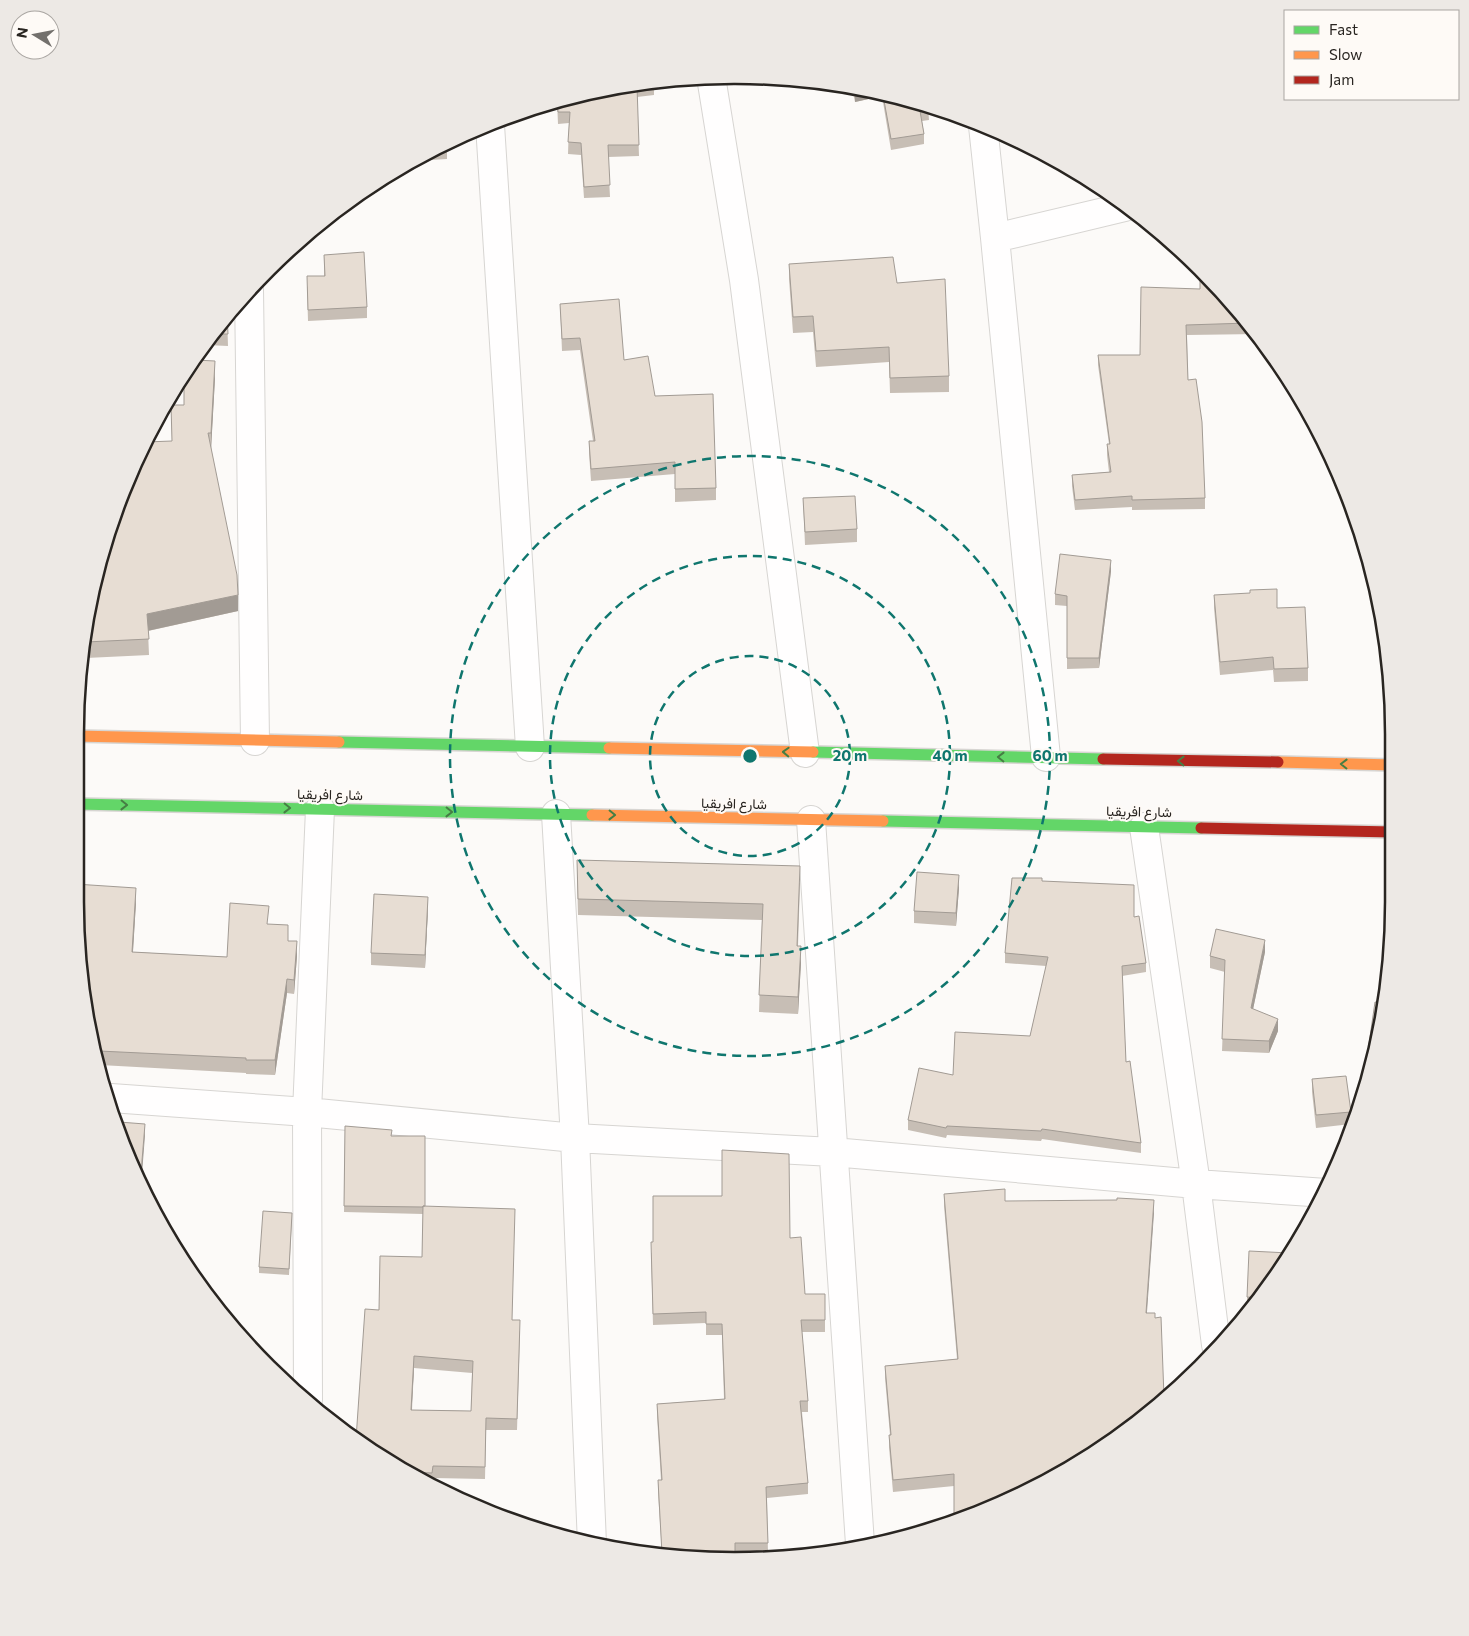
<svg xmlns="http://www.w3.org/2000/svg" width="1469" height="1636" font-family="Commissioner,Vazirmatn,sans-serif">
<rect width="100%" height="100%" fill="#fcfaf8"/>
<g fill="none" stroke-linecap="round" stroke-linejoin="round">
<g stroke="#d7d5d2" stroke-width="30">
<path id="street" d="M711 77 744 280 805 753
M490 125 530 747
M983 126 995 238 1046 757
M995 238 1125 207
M249 290 255 741
M556 814 575 1138 592 1544
M811 820 860 1544
M1144 827 1196 1184 1216 1345
M111 1098 307 1112 575 1138 833 1152 1196 1184 1326 1193
M308 1400 307 1112 320 809"/>
</g>
<g stroke="#d7d5d2" stroke-width="14">
<path id="fast" d="M339 742 609 748
M813 752 1103 759
M76 804 592 815
M883 821 1201 828"/>
</g>
<g stroke="#d7d5d2" stroke-width="14">
<path id="slow" d="M76 736 339 742
M609 748 813 752
M1278 762 1393 765
M592 815 883 821"/>
</g>
<g stroke="#d7d5d2" stroke-width="14">
<path id="jam" d="M1103 759 1278 762
M1201 828 1393 832"/>
</g>
<use href="#street" stroke="#fffefe" stroke-width="28"/>
<use href="#fast" stroke="#63d668" stroke-width="11"/>
<use href="#slow" stroke="#ff974d" stroke-width="11"/>
<use href="#jam" stroke="#b3261e" stroke-width="11"/>
</g>
<path fill="#c7beb5" fill-rule="evenodd" d="M654 83V95L637 97 639 156 608 157 610 197 584 198 581 155 568 154 569 123 558 124 557 100 564 97Z
M852 88 928 106 929 120 922 121 924 134V144L891 150 882 96 855 102Z
M443 143 447 147V159L413 161Z
M324 255 367 307V318L308 321 307 287 324 276Z
M789 264 897 283 949 376V392L890 393 889 362 816 367 813 332 793 333 789 279Z
M1204 276 1258 334 1187 335 1188 380 1205 498V509L1132 510V507L1075 510 1072 486V475L1109 472 1107 455V444H1109L1098 365V355H1140L1200 289Z
M560 304 624 360 655 396 716 488V500L675 502V474L591 481 589 453V441H593L580 350 562 351Z
M227 315 228 346 206 345Z
M215 378 211 448 238 611 148 631 149 655 86 658 83 704H76V692L88 606 146 454 172 441 171 405H184Z
M803 498 857 529V542L805 545Z
M1111 571 1099 668 1067 669V606L1055 605V594Z
M1214 595 1277 608 1308 668V681L1274 682 1273 670 1220 675 1214 608Z
M577 877 800 883 798 946 801 963 798 1014 759 1012 762 920 578 915Z
M1042 881 1134 917 1146 963V972L1122 976 1126 1062 1141 1143V1153L1042 1139 1041 1141 947 1135 946 1138 908 1130V1120L953 1075 1030 1036 1046 966 1005 963V953Z
M959 888 956 926 914 923V911Z
M136 902 133 952 227 957 268 924 288 941 297 956 294 994 287 993 275 1075 246 1074V1073L100 1065 88 1030Z
M428 909 425 968 371 965V953Z
M1265 952 1253 1009 1278 1031 1269 1053 1222 1051 1225 972 1210 968V956Z
M1383 1003 1374 1055H1369V1044Z
M1312 1079 1351 1112V1124L1316 1128 1312 1092Z
M345 1126 392 1136 425 1206 512 1320 520 1332 517 1430H486L485 1479 433 1478 432 1485H429L356 1439 379 1310 422 1257 423 1214 344 1212ZM414 1368 472 1373 471 1411 412 1410Z
M944 1194 1005 1201 1154 1213 954 1486 893 1492 889 1447V1435H890L885 1378V1366L957 1359 944 1206Z
M292 1219 289 1275 259 1273V1267Z
M790 1238 805 1294H825V1332H802L808 1401V1412H802L808 1483V1494L767 1498 768 1554 735 1555V1561L662 1554 658 1492V1480H661L657 1416V1404L724 1399 722 1335H706V1323L653 1325 651 1253Z
M1289 1253 1258 1303 1253 1308 1247 1307V1297Z"/>
<path fill="#a29b94" d="M861 90 882 95V96L855 102V91Z
M215 361V378L211 450V433Z
M1111 560V571L1099 668V658Z
M238 595V611L147 631V614Z
M86 642V658L83 704V688Z
M959 875V888L956 926V913Z
M136 888V902L132 966V952Z
M428 897V909L425 968V955Z
M1265 940V952L1251 1019V1008Z
M297 941V956L294 994V980Z
M801 946V963L798 1014V997Z
M287 979V993L275 1075V1060Z
M1278 1019V1031L1269 1053V1041Z
M145 1124V1135L141 1187 140 1185Z
M1154 1200V1213L1146 1326V1313Z
M414 1356V1368L411 1421V1410Z"/>
<path fill="#e7ddd3" stroke="#a29b94" fill-rule="evenodd" d="M654 83V84L637 86 639 145H608L610 185 584 187 581 143 568 142 570 112H558L557 100 564 97Z
M854 88 861 90 855 91Z
M883 95 928 106 929 109 920 111 924 134 891 139Z
M447 141V147L434 148 443 143Z
M364 252 367 307 308 310 307 276H325L324 255Z
M893 257 897 283 945 279 949 376 890 378 889 347 816 351 813 316 793 317 789 264Z
M1200 276H1204L1248 323 1186 325 1188 380 1196 379 1202 422 1205 498 1132 500V496L1075 500 1072 475 1111 472 1107 444H1110L1098 355H1140L1141 287 1200 289Z
M619 299 624 360 648 356 655 396 713 394 716 488 675 489V462L591 469 589 441H595L580 338 562 339 560 304Z
M227 315 228 334H214Z
M195 360 215 361 211 433H208L237 575 238 595 147 614 149 639 86 642 83 688 77 687 88 606 125 482 139 454H146V442L172 441 171 405H184V375Z
M855 496 857 529 805 532 803 498Z
M1060 554 1111 560 1099 658H1067V596L1055 594Z
M1277 589V608L1305 607 1308 668 1274 669 1273 657 1220 662 1214 595 1250 593V590Z
M577 860 800 866 797 946H801L798 997 759 995 763 904 578 899Z
M917 872 959 875 956 913 914 911Z
M1012 878H1042V881L1134 885V917L1139 916 1146 963 1122 966 1126 1062 1130 1061 1141 1143 1042 1129 1041 1131 947 1126 946 1128 908 1120 919 1068 953 1075 955 1032 1030 1036 1048 957 1005 953Z
M75 884 136 888 132 952 227 957 230 903 269 906 267 924 288 925V941H297L294 980 287 979 275 1060H246V1058L99 1051 98 1061 88 1030 75 902Z
M374 894 428 897 425 955 371 953Z
M1216 929 1265 940 1251 1008 1278 1019 1269 1041 1222 1039 1225 960 1210 956Z
M1375 1002 1383 1003 1376 1045 1369 1044Z
M1346 1076 1351 1112 1316 1115 1312 1079Z
M119 1122 145 1124 140 1185Z
M345 1126 392 1130 391 1136H425V1206H423V1207L344 1206Z
M722 1150 789 1154 790 1238 801 1237 805 1294H825V1320H801L808 1401H800L808 1483 766 1487 768 1543H735V1561L662 1554 658 1480H662L657 1404 725 1399 722 1324H706V1312L653 1314 651 1242H653V1196H722Z
M1005 1189V1201L1117 1200V1198L1154 1200 1146 1313H1155V1318L1161 1317 1164 1397 1136 1425 1026 1493 954 1520V1474L893 1480 889 1435H891L885 1366 958 1359 944 1194Z
M423 1206 515 1209 512 1320H520L517 1419 486 1418 485 1467 433 1466 432 1473 410 1472 356 1439 365 1309 379 1310 380 1256 422 1257ZM414 1356 473 1361 471 1411 411 1410Z
M263 1211 292 1213 289 1269 259 1267Z
M1249 1251 1289 1253 1261 1298 1247 1297Z"/>
<defs><path id="oneway-chevron" d="M-2-3.5L2.5 0L-2 3.5" fill="none" stroke-width="1.6" stroke-linecap="round" stroke-linejoin="round" transform="scale(1.25)"/></defs>
<g stroke="#467e44">
<use href="#oneway-chevron" transform="translate(786 752) rotate(-178)"/>
<use href="#oneway-chevron" transform="translate(1001 757) rotate(-179)"/>
<use href="#oneway-chevron" transform="translate(1181 761) rotate(-179)"/>
<use href="#oneway-chevron" transform="translate(1344 764) rotate(-179)"/>
<use href="#oneway-chevron" transform="translate(124 805) rotate(1)"/>
<use href="#oneway-chevron" transform="translate(287 808) rotate(1)"/>
<use href="#oneway-chevron" transform="translate(449 812) rotate(1)"/>
<use href="#oneway-chevron" transform="translate(612 815) rotate(1)"/>
</g>
<g fill="none" stroke="#0f766e" stroke-width="2.5" stroke-dasharray="9 6">
<circle cx="750" cy="756" r="100"/>
<circle cx="750" cy="756" r="200"/>
<circle cx="750" cy="756" r="300"/>
</g>
<g text-anchor="middle" dominant-baseline="central" stroke-width="4" stroke-linejoin="round" paint-order="stroke">
<g font-size="14" fill="#292521" stroke="#fefaf6">
<text transform="translate(330 794) rotate(1)">شارع افريقيا</text>
<text transform="translate(734 803) rotate(1)">شارع افريقيا</text>
<text transform="translate(1139 811) rotate(1)">شارع افريقيا</text>
</g>
</g>
<path d="M0 0H1469V1636H0ZM734 84H735A650 650 0 0 1 1385 734V902A650 650 0 0 1 735 1552H734A650 650 0 0 1 84 902V734A650 650 0 0 1 734 84Z" fill="#ede9e5" fill-rule="evenodd"/>
<path fill="none" stroke="#292521" stroke-width="2.5" d="M734 84H735A650 650 0 0 1 1385 734V902A650 650 0 0 1 735 1552H734A650 650 0 0 1 84 902V734A650 650 0 0 1 734 84Z"/>
<circle cx="750" cy="756" r="8" fill="#0f766e" stroke="#fefaf6" stroke-width="2.5"/>
<g font-size="15" text-anchor="middle" font-weight="bold" fill="#0f766e" stroke="#fefaf6" stroke-width="4" stroke-linejoin="round" paint-order="stroke">
<text x="850" y="761">20 m</text>
<text x="950" y="761">40 m</text>
<text x="1050" y="761">60 m</text>
</g>
<rect x="1284" y="10" width="175" height="90" fill="#fefaf6" stroke="#a9a5a1"/>
<rect x="1294" y="26" width="25" height="8" fill="#63d668" stroke="#a9a5a1"/>
<text x="1329" y="35" font-size="15" fill="#292521">Fast</text>
<rect x="1294" y="51" width="25" height="8" fill="#ff974d" stroke="#a9a5a1"/>
<text x="1329" y="60" font-size="15" fill="#292521">Slow</text>
<rect x="1294" y="76" width="25" height="8" fill="#b3261e" stroke="#a9a5a1"/>
<text x="1329" y="85" font-size="15" fill="#292521">Jam</text>
<g transform="translate(35 35) rotate(280)"><circle r="24" fill="#fefaf6" stroke="#a9a5a1"/>
<path d="M0-4L9 19L0 12L-9 19Z" fill="#73706c"/>
<text y="-8" font-size="14" font-weight="bold" text-anchor="middle" fill="#292521">N</text>
</g>
</svg>
